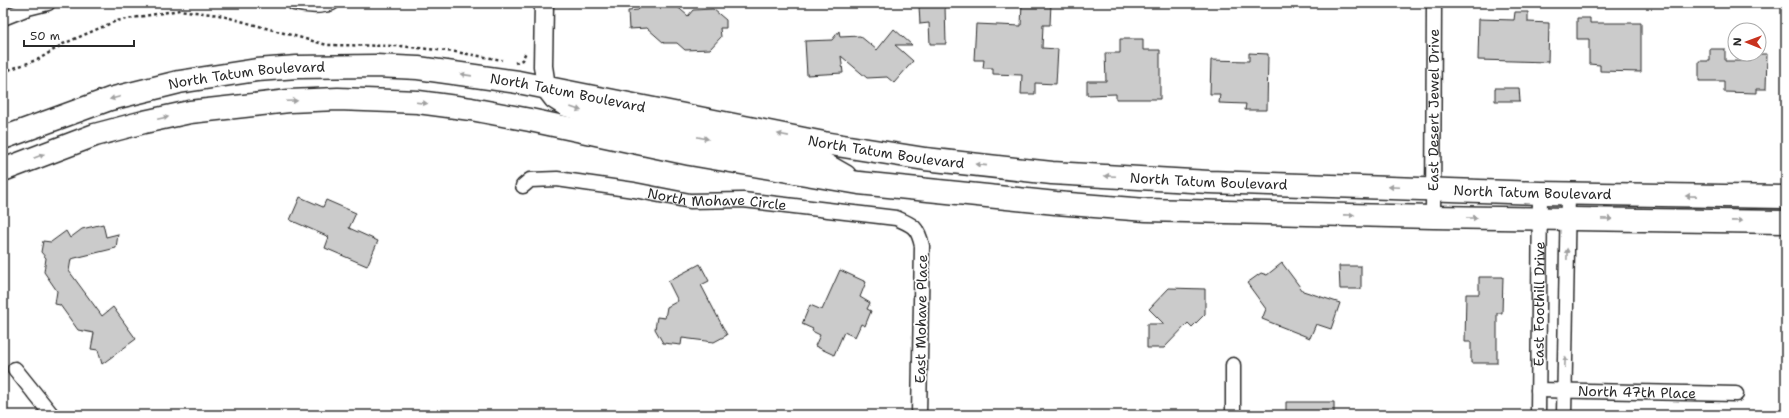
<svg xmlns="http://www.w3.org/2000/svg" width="1789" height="418" font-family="'Shantell Sans',sans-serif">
<rect width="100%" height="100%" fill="#fff"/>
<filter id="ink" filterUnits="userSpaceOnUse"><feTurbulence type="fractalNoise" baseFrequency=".025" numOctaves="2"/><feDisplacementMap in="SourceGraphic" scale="8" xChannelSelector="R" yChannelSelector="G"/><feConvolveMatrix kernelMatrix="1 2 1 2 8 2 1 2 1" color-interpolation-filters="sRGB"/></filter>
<g filter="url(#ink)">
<path fill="#cbcbcb" stroke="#2b2b2b" d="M673 3 688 16 693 10 713 9 726 20V28H720L721 37 710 49 685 50 677 43H664L647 28 629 29 628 11 638 10 644 4Z
M1022 3H1051L1050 25H1043L1042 48 1058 49 1056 84 1035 83V94H1021L1022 75 993 74V68H983L984 60H974L976 24 1021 26Z
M919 6H945L946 44H930L929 23 920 24Z
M1515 12H1528V22L1549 23 1548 62 1478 60 1479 19 1514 20Z
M1577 18H1590V23H1641V72L1600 71V65L1589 64V39H1577Z
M894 29 912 45H895L913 61 894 83 887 77 867 78 841 56 843 73 807 75 805 41 832 40 839 31 840 37 860 36 877 50Z
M1120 39H1143V50H1160V99H1116V94L1087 95V81H1106L1105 53H1120Z
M1710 49H1725V61H1750V54H1767L1766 89H1756V93L1724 92V81H1699V61H1710Z
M1249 53 1268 54 1267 110H1245L1246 104 1219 103 1220 94H1210L1211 60 1249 61Z
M1495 88H1519L1520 101H1495Z
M300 197 323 207 326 200 356 213 349 228 378 241 367 266 325 248 329 237 290 220Z
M103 224 106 237 118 234 116 248 71 259 69 271 102 316 113 307 136 339 102 364 98 350 91 349 94 333 78 330 60 305 55 304 57 291 44 272 46 258 41 252 43 241 51 242 66 231 70 238 82 229Z
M1282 263 1303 291 1340 303 1331 329 1316 324 1310 338 1262 319 1266 309 1247 283 1261 273 1267 275Z
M700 264 709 281 701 285 727 335 714 342 682 338 681 345 663 343 655 329 657 317 665 318 667 307 678 301 668 281Z
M1339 266H1361V289H1340Z
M840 270 866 282 860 297 870 303 867 309 871 311 865 326 861 324 855 337 844 332 834 355 815 346 820 335 812 331 813 329 802 324 810 305 822 310Z
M1479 277H1503L1502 313H1497V363H1471V342H1465L1466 294H1479Z
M1169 288 1205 289V314L1192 327 1188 323 1164 348H1147V324H1164L1149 309Z
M1286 402H1334V415H1286Z"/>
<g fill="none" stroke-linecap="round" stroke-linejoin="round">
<g stroke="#2b2b2b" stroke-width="17">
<g id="minor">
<path d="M294 3C306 6 320 7 332 3"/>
<path d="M3 18 28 8 48 3"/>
<path id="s1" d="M523 186 530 180 557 179 634 190 690 201 743 200 896 218C913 225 918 227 922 246L919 415"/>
<path id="s2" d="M1433 217 1434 3"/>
<path d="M15 369 52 415"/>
<path id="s3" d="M1538 390 1736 394"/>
<path d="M1233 415V365"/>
<path id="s4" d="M1538 415 1540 193"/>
<path d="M1564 415 1568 194"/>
</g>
</g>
<g stroke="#2b2b2b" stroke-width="21">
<path id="tertiary" d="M544 3 543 66 546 86"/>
</g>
<g stroke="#2b2b2b" stroke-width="25">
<g id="primary">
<path d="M548 89 555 98 566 105 620 121 817 160 845 176"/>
<path id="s5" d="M3 138 110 99 179 82 257 70 297 67 376 66 418 68 518 82 824 143 925 159 1052 173 1209 182 1540 193 1786 197"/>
<path d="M3 170 95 135 144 122 190 112 289 101 338 99 392 101 418 102 471 109 530 120 690 154 859 183 1056 203 1146 210 1226 212 1433 217 1786 222"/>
</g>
</g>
<path stroke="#2b2b2b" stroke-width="2.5" stroke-dasharray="3 3" stroke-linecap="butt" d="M515 63 522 60 526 52
M3 72 39 59 63 44 116 21 179 10 219 15 327 45 400 46 456 52 502 60"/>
<use href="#minor" stroke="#fff" stroke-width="14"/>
<use href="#tertiary" stroke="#fff" stroke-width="18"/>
<use href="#primary" stroke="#fff" stroke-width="22"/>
</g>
<defs><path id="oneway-solid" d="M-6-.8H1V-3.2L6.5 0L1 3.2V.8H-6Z"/></defs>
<g fill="#a0a0a0">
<use href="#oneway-solid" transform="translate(466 75) rotate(-172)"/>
<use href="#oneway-solid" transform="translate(115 98) rotate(166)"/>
<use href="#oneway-solid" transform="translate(292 101) rotate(-3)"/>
<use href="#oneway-solid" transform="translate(422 103) rotate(7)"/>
<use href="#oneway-solid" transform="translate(576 109) rotate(19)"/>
<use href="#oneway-solid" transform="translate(163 118) rotate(-12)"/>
<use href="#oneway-solid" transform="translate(783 135) rotate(-169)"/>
<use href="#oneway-solid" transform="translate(703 138) rotate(11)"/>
<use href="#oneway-solid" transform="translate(39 156) rotate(-21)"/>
<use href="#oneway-solid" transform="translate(981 165) rotate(-174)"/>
<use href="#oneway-solid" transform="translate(1110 176) rotate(-177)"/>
<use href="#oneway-solid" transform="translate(1394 187) rotate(-178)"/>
<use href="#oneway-solid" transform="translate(1691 196) rotate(-179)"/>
<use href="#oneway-solid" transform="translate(1349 215) rotate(1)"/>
<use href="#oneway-solid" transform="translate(1472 218)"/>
<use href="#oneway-solid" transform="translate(1607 219) rotate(1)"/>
<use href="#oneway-solid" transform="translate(1737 221) rotate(1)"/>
<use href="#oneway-solid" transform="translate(1567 254) rotate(-89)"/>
<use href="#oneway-solid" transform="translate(1565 362) rotate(-88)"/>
</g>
</g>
<g text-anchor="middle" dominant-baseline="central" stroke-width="3.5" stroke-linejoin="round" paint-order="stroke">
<g font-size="14" fill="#2b2b2b" stroke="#fff">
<text stroke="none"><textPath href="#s5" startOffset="253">North Tatum Boulevard</textPath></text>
<text stroke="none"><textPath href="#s5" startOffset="577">North Tatum Boulevard</textPath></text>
<text stroke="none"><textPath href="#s2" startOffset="107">East Desert Jewel Drive</textPath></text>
<text stroke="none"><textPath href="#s5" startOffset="901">North Tatum Boulevard</textPath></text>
<text stroke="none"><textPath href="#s5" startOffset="1225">North Tatum Boulevard</textPath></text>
<text stroke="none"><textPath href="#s5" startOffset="1549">North Tatum Boulevard</textPath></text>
<text stroke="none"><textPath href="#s1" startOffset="198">North Mohave Circle</textPath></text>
<text stroke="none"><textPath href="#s4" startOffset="111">East Foothill Drive</textPath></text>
<text transform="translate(921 319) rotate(-89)">East Mohave Place</text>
<text stroke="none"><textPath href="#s3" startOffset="99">North 47th Place</textPath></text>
</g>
</g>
<rect width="1789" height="418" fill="none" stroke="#fff" stroke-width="16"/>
<rect x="8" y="8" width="1773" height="402" fill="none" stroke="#2b2b2b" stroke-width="1.5" filter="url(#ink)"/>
<g transform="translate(1747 42) rotate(271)"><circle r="19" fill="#ffffff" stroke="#aaaaaa"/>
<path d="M0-3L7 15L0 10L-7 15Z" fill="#c8321e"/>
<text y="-6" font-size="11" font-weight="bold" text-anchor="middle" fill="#2b2b2b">N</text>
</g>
<path d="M24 40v6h110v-6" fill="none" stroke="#2b2b2b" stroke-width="2"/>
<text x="30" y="40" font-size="12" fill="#2b2b2b" stroke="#ffffff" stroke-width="3" paint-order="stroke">50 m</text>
</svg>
